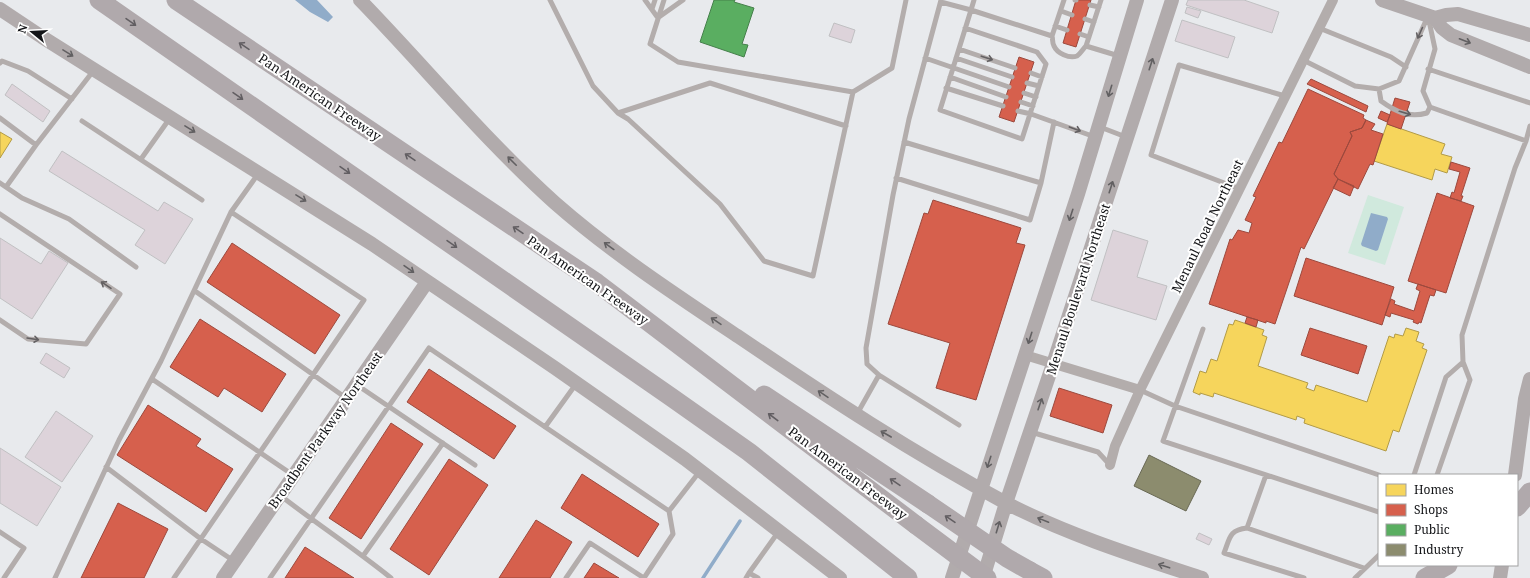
<svg xmlns="http://www.w3.org/2000/svg" width="1530" height="578" font-family="'Noto Serif',serif">
<rect width="100%" height="100%" fill="#e8eaed"/>
<path fill="#d0e9dd" d="M1368 195 1404 207 1385 265 1348 253Z"/>
<path fill="#90acc9" d="M295 0H317L333 17 328 22 310 12Z
M1371 213 1387 217 1388 219 1378 250 1376 251 1362 246 1361 244Z"/>
<path fill="#f6d55c" stroke="#b29b47" d="M1387 124 1445 144 1441 154 1452 157 1447 173 1435 169 1432 180 1374 161Z
M0 132 12 139 0 158Z
M1235 320 1264 330 1262 335 1267 337 1258 366 1308 383 1306 388 1314 391 1316 385 1367 402 1389 336 1394 338 1395 334 1403 336 1406 328 1419 332 1416 341 1424 344 1422 348 1427 350 1399 432 1393 430 1386 451 1304 423 1305 419 1297 416 1296 420 1214 393 1213 397 1200 393V395L1193 392 1200 371 1206 373 1211 359 1217 361 1229 324 1233 325Z"/>
<path fill="#d6604d" stroke="#9c493d" d="M1076 0H1091L1076 47 1063 43Z
M1019 57 1034 62 1014 122 999 117Z
M1311 79 1368 106 1366 112 1307 84Z
M1308 89 1364 115 1363 118 1366 120 1362 128 1350 132 1352 136 1334 174 1338 179 1304 249 1301 247 1275 324 1266 321V323L1209 304 1230 239 1232 240 1238 230 1249 233 1252 223 1245 220 1256 197 1253 196 1279 142 1282 143Z
M1395 98 1410 102 1401 129 1387 124Z
M1381 111 1390 115 1387 122 1378 118Z
M1366 120 1375 124 1371 130 1383 134 1373 165 1370 164 1358 189 1338 179 1334 174 1352 136 1350 132 1362 128Z
M1451 162 1470 168 1461 196H1463L1461 201 1450 198 1452 192 1454 193 1460 172 1449 169Z
M1338 179 1354 186 1350 196 1333 188Z
M1437 193 1474 206 1446 293 1408 281Z
M933 200 1021 228 1016 243 1025 245 976 400 936 388 950 343 888 324 924 213 928 214Z
M232 243 340 315 315 354 207 282Z
M1306 258 1394 287 1382 325 1294 296Z
M1418 284 1436 290 1434 296 1430 295 1421 323 1419 322 1418 324 1413 322 1414 320 1391 313 1390 317 1385 315 1391 299 1395 301 1394 304 1414 311 1420 291 1416 289Z
M1247 317 1258 320 1256 327 1245 323Z
M200 319 286 374 262 412 224 388 218 397 170 367Z
M1310 328 1367 346 1358 374 1301 355Z
M429 369 516 426 494 459 407 402Z
M1059 388 1112 405 1103 433 1050 416Z
M148 405 201 439 196 446 233 469 206 512 117 455Z
M391 423 423 444 361 539 329 518Z
M449 459 488 485 429 575 390 549Z
M582 474 659 524 638 557 561 508Z
M118 503 168 529 144 578H81Z
M536 520 572 542 550 578H499Z
M305 547 354 578H285Z
M594 563 619 578H584Z"/>
<path fill="#5aae61" stroke="#45804b" d="M714 0H735L734 2 754 8 742 44 748 45 744 57 700 42Z"/>
<path fill="#8c8c6e" stroke="#686854" d="M1149 455 1201 481 1186 511 1134 486Z"/>
<g fill="none" stroke-linecap="round" stroke-linejoin="round">
<path stroke="#90acc9" stroke-width="3.5" d="M703 578 740 521"/>
</g>
<path fill="#ddd3da" stroke="#c0c0c2" d="M1188 0H1244L1279 12 1272 33 1186 5Z
M1187 7 1201 11 1198 18 1185 13Z
M1182 20 1235 37 1228 58 1175 41Z
M834 23 855 30 851 43 829 36Z
M12 84 50 111 43 122 5 95Z
M62 151 158 211 164 202 193 219 165 264 135 245 145 230 49 171Z
M1113 230 1148 241 1137 277 1167 286 1156 320 1091 300Z
M0 238 41 264 49 251 68 263 32 319 0 298Z
M46 353 70 368 64 378 40 363Z
M56 411 93 436 62 482 25 457Z
M0 448 61 487 37 526 0 503Z
M1199 533 1212 539 1209 545 1196 539Z"/>
<g fill="none" stroke-linecap="round" stroke-linejoin="round">
<path stroke="#b3adac" stroke-width="5" d="M550 0 593 86 618 113 628 119 720 204 764 261 813 276 853 92 678 62 650 44 664 0
M645 0 658 18
M941 0 909 119 893 195 866 348 867 364 879 375 959 425
M974 0 971 10 1052 36 1064 0
M1075 0H1076
M1101 0 1086 46 1119 56
M941 2 971 10 940 110 1022 139 1046 64 1037 52 965 28
M1090 5 1099 7
M652 9 655 0
M1061 11 1072 15
M659 17 683 0
M1085 19 1094 22
M1055 26 1067 30
M1319 28 1391 57 1406 67
M1080 34 1089 37
M1052 36C1053 39 1052 43 1054 46 1057 53 1069 59 1077 56 1080 54 1083 49 1086 46
M959 49 1015 68
M925 58 1009 87
M956 58 1012 77
M1303 60 1355 86 1379 89 1399 81 1428 16 1435 49 1423 91 1430 107 1427 113C1409 118 1396 112 1381 101L1379 89
M0 63 2 61 28 71 72 99
M1428 69 1530 103
M1031 73 1042 77
M950 77 1006 97
M1027 83 1039 86
M946 88 1003 106
M853 92 892 68 906 0
M1024 93 1036 97
M1021 102 1033 106
M1430 107 1526 141
M1018 111 1031 114 1095 137
M618 113 710 83 846 126
M0 118 36 145 94 70
M82 121 202 200
M1100 127 1126 137
M904 142 1041 183
M141 159 170 118
M896 178 1030 220 1041 183 1054 122
M0 183 22 198 69 219 136 267
M6 187 36 145
M1240 189 1151 155 1179 65 1285 96
M0 214 120 294 86 344 28 339 0 320
M195 291 346 398
M1203 329 1163 441 1379 512
M152 379 293 475
M357 385 475 465
M1140 390 1175 406 1379 475
M857 414 879 375
M545 427 576 384
M1031 432 1098 452 1110 465
M106 467 201 539 234 561
M1266 475 1247 528 1364 568
M1414 475 1446 377 1463 362 1462 335 1515 168 1526 141 1530 126
M1437 475 1470 380 1463 362
M281 496C317 524 355 549 391 578
M669 511 700 471
M1247 528C1229 530 1230 538 1224 553L1304 578
M0 532 24 548 4 578
M363 556 443 443
M749 573 779 531
M55 578 119 440 161 361 231 212 258 174
M174 578 364 300 231 212
M270 578 429 348 669 511 673 534 644 578
M566 578 590 543 644 578
M746 578 749 573 758 578
M1355 578 1379 555"/>
<path stroke="#b3adac" stroke-width="10" d="M1025 355 1140 390
M1110 465 1115 446 1140 390 1333 0"/>
<path stroke="#b1abac" stroke-width="14" d="M360 0C425 67 485 140 555 203 612 253 676 295 739 337 826 396 913 453 1006 503 1068 535 1135 556 1202 578
M1382 0 1435 18 1446 15 1458 14 1530 35
M0 9 42 37 372 244 555 368 685 459 840 578
M1435 18 1442 28 1451 35 1530 67
M1515 475 1525 399 1530 379
M223 578 427 282
M952 578 1078 194 1137 0
M983 578 1006 503 1053 364 1172 0
M1500 578 1502 565"/>
<path stroke="#b0a9ac" stroke-width="19" d="M99 0 671 397 749 452 908 578
M176 0 597 283 916 525
M764 395 928 504
M1517 507 1530 492
M1030 571 1043 578
M1425 578 1448 565"/>
<path stroke="#b0a9ac" stroke-width="19" d="M928 504 1007 558 1030 571
M916 525 987 578"/>
</g>
<defs><path id="oneway-shaft" d="M-6 0H5M1.5-3L5.5 0L1.5 3" fill="none" stroke-width="1.6" stroke-linecap="round" stroke-linejoin="round"/></defs>
<g stroke="#625e62">
<use href="#oneway-shaft" transform="translate(131 22) rotate(35)"/>
<use href="#oneway-shaft" transform="translate(244 46) rotate(-146)"/>
<use href="#oneway-shaft" transform="translate(238 96) rotate(35)"/>
<use href="#oneway-shaft" transform="translate(410 157) rotate(-146)"/>
<use href="#oneway-shaft" transform="translate(345 170) rotate(35)"/>
<use href="#oneway-shaft" transform="translate(518 230) rotate(-146)"/>
<use href="#oneway-shaft" transform="translate(452 244) rotate(35)"/>
<use href="#oneway-shaft" transform="translate(773 417) rotate(-143)"/>
<use href="#oneway-shaft" transform="translate(895 482) rotate(-146)"/>
<use href="#oneway-shaft" transform="translate(950 519) rotate(-146)"/>
</g>
<g stroke="#636062">
<use href="#oneway-shaft" transform="translate(1420 33) rotate(114)"/>
<use href="#oneway-shaft" transform="translate(987 58) rotate(18)"/>
<use href="#oneway-shaft" transform="translate(1405 113) rotate(16)"/>
<use href="#oneway-shaft" transform="translate(1075 129) rotate(20)"/>
<use href="#oneway-shaft" transform="translate(106 285) rotate(-146)"/>
<use href="#oneway-shaft" transform="translate(33 339) rotate(9)"/>
</g>
<g stroke="#626062">
<use href="#oneway-shaft" transform="translate(1465 41) rotate(21)"/>
<use href="#oneway-shaft" transform="translate(68 53) rotate(32)"/>
<use href="#oneway-shaft" transform="translate(1151 64) rotate(-72)"/>
<use href="#oneway-shaft" transform="translate(1110 91) rotate(107)"/>
<use href="#oneway-shaft" transform="translate(190 129) rotate(32)"/>
<use href="#oneway-shaft" transform="translate(512 161) rotate(-135)"/>
<use href="#oneway-shaft" transform="translate(1111 187) rotate(-72)"/>
<use href="#oneway-shaft" transform="translate(301 198) rotate(32)"/>
<use href="#oneway-shaft" transform="translate(1071 215) rotate(108)"/>
<use href="#oneway-shaft" transform="translate(609 246) rotate(-144)"/>
<use href="#oneway-shaft" transform="translate(409 269) rotate(35)"/>
<use href="#oneway-shaft" transform="translate(716 321) rotate(-146)"/>
<use href="#oneway-shaft" transform="translate(1030 338) rotate(108)"/>
<use href="#oneway-shaft" transform="translate(823 394) rotate(-146)"/>
<use href="#oneway-shaft" transform="translate(1040 404) rotate(-71)"/>
<use href="#oneway-shaft" transform="translate(886 434) rotate(-150)"/>
<use href="#oneway-shaft" transform="translate(989 462) rotate(108)"/>
<use href="#oneway-shaft" transform="translate(1043 520) rotate(-158)"/>
<use href="#oneway-shaft" transform="translate(998 527) rotate(-73)"/>
<use href="#oneway-shaft" transform="translate(1164 566) rotate(-162)"/>
</g>
<g text-anchor="middle" dominant-baseline="central" stroke-width="4" stroke-linejoin="round" paint-order="stroke">
<g font-size="13" fill="#131417" stroke="#fff">
<text transform="translate(320 97) rotate(34)">Pan American Freeway</text>
<text transform="translate(1207 226) rotate(-64)">Menaul Road Northeast</text>
<text transform="translate(588 280) rotate(35)">Pan American Freeway</text>
<text transform="translate(1078 289) rotate(-72)">Menaul Boulevard Northeast</text>
<text transform="translate(325 430) rotate(-55)">Broadbent Parkway Northeast</text>
<text transform="translate(848 473) rotate(37)">Pan American Freeway</text>
</g>
</g>
<rect x="1378" y="474" width="140" height="92" fill="#ffffff" stroke="#a1a1a2"/>
<rect x="1386" y="484" width="20" height="12" fill="#f6d55c" stroke="#a1a1a2"/>
<text x="1414" y="494" font-size="12" fill="#131417">Homes</text>
<rect x="1386" y="504" width="20" height="12" fill="#d6604d" stroke="#a1a1a2"/>
<text x="1414" y="514" font-size="12" fill="#131417">Shops</text>
<rect x="1386" y="524" width="20" height="12" fill="#5aae61" stroke="#a1a1a2"/>
<text x="1414" y="534" font-size="12" fill="#131417">Public</text>
<rect x="1386" y="544" width="20" height="12" fill="#8c8c6e" stroke="#a1a1a2"/>
<text x="1414" y="554" font-size="12" fill="#131417">Industry</text>
<g transform="translate(32 32) rotate(288)" stroke="#ffffff" stroke-width="3" paint-order="stroke">
<path d="M0-3L7 15L0 10L-7 15Z" fill="#131417"/>
<text y="-6" font-size="11" font-weight="bold" text-anchor="middle" fill="#131417">N</text>
</g>
</svg>
